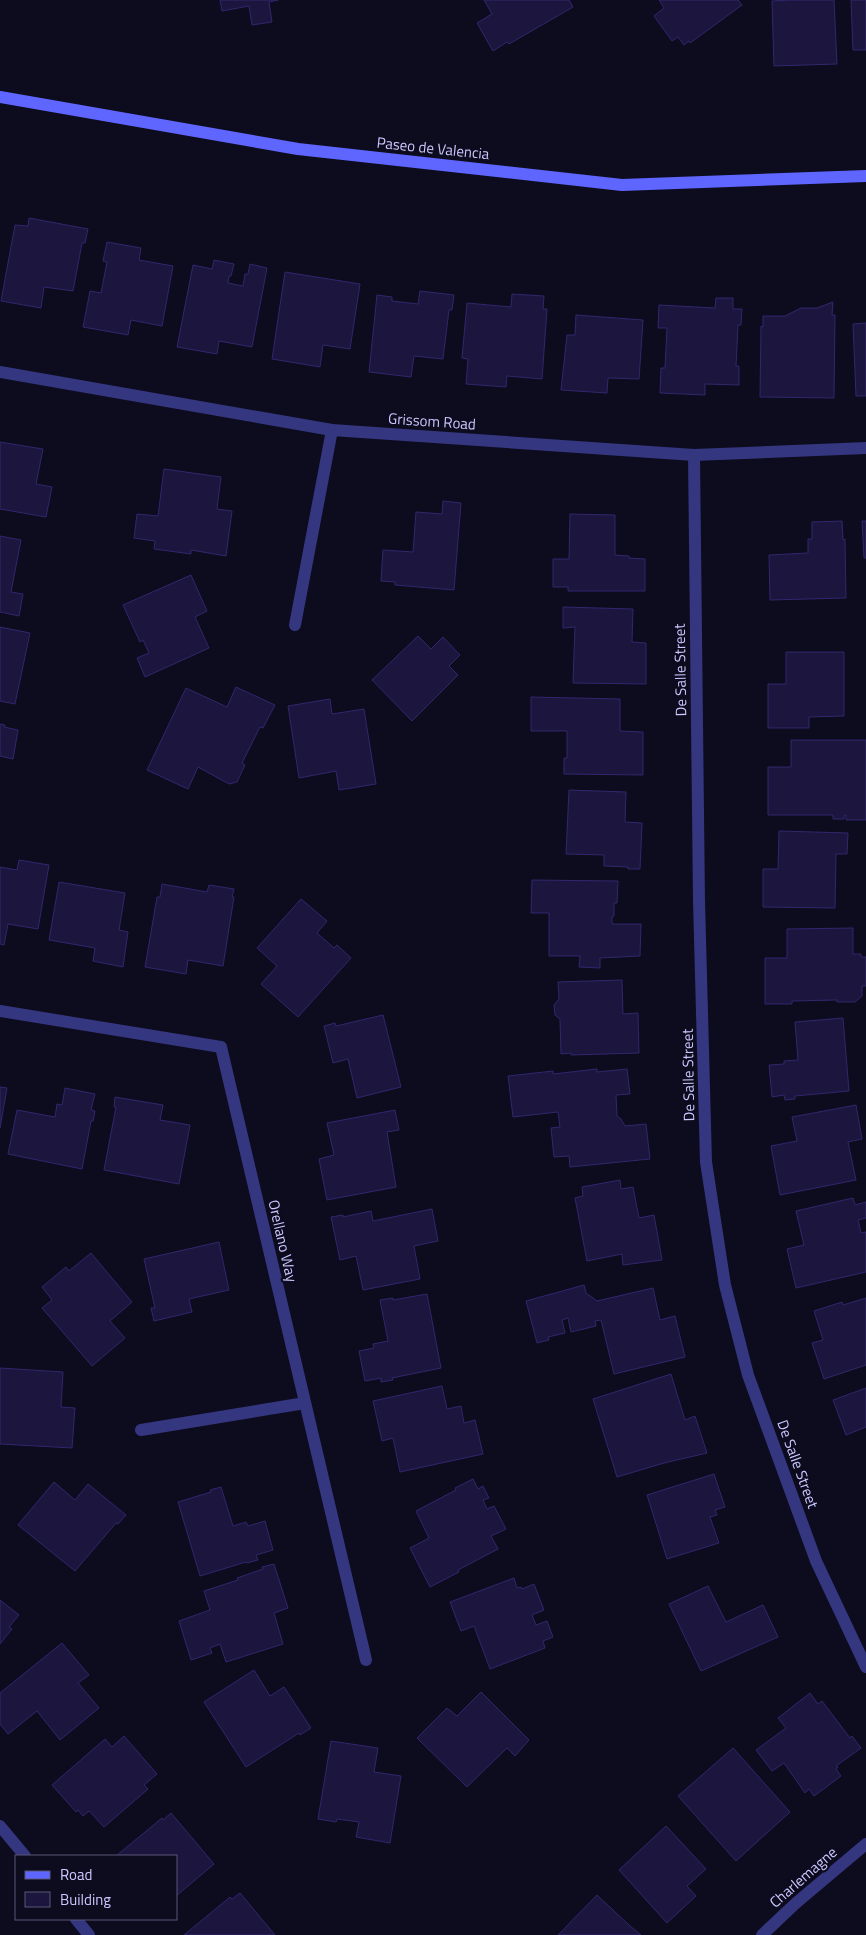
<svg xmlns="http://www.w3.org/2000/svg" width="866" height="1935" font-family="'Titillium Web',sans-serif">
<rect width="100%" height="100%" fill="#0d0b1e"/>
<path fill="#1c163f" stroke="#30276d" d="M220 0H278L269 2 272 22 252 25 249 6 222 11Z
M484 0H569L573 7 509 44 507 42 493 51 477 23 492 14Z
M659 0H738L742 5 690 43 689 41 684 45 678 37 672 41 654 16 664 8Z
M790 0H834L837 64 774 66 772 1Z
M851 0H866V50H853Z
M29 218 88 229 85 243H82L73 291 44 287 41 308 1 301 15 225 28 226Z
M107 242 141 248 139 260 173 266 162 326 131 320 128 335 83 327 90 291 101 293 107 262 103 261Z
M214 260 234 264 231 276H229L228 283 243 286 245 274H248L250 264 267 268 252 347 219 341 217 354 177 347 193 265 212 269Z
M285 272 360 284 350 349 323 345 320 367 272 359Z
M420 291 454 295 452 310H449L443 359 414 356 411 377 369 372 377 295 392 297V301L418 304Z
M512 294 544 296 543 309H547L542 379 507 376 506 387 466 384 468 359 462 358 467 303 511 307Z
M716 298H733V309H742L741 325H738L736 366H739V385L705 384V395L660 393 661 368H665L667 328H658L659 305 715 308Z
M833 302 832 315H835L834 398 760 397 761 326 763 327V316H785L801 308H817Z
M576 315 643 320 639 379 608 378 607 393 561 390 567 335H575Z
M866 323V396H856L853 324Z
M0 442 43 449 36 484 52 487 46 517 0 509Z
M164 469 221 477 217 509 232 511 226 556 191 550V554L154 549 155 541 134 538 137 514 158 516Z
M443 501 461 503 454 590 395 585V582L381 581 383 550 413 552 416 512 442 514Z
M570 514 615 515V555L629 556V558L645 559V591H568V587H553V559H569Z
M842 521 843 540 845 539 846 598 770 600 769 555 808 553V539H812V522Z
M862 521H866V558H864Z
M0 536 21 540 11 592 23 594 19 616 0 612Z
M191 575 207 611 195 617 209 648 145 677 137 658 149 653 143 640 140 642 123 605Z
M563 607 633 609 632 642 646 643V684L573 683 575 627 563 628Z
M0 627 30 633 15 704 0 701Z
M418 636 431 649 443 637 460 655 449 666 458 675 412 721 372 680Z
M786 652H844V716L809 717V728H768V684H786Z
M236 687 275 705 263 728 260 727 242 763 245 765 237 782 229 784 198 767 188 789 147 770 186 688 227 707Z
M531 697 620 699V731L643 732V775L564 774V758H567V731H531Z
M330 699 332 714 364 709 376 784 339 790 336 771 299 778 288 706Z
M0 724 5 725 4 727 18 730 13 759 0 756Z
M791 740H866V820H846V815L844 816V819H833V815H768V767H791Z
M569 790 626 792 625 822 642 823 640 869H628V867L604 866V855L566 854Z
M779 831 848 833 847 854H836L835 908 763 907V869H778Z
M19 860 49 865 38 929 8 924 4 945 0 944V867L17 870Z
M532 880 618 881 617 903H614V916L612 917V924H641L640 956 600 958V968L579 967 580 956H549V913H531Z
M59 882 125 893 119 930 128 932 123 967 93 961 95 948 49 940Z
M162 884 207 892 209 885 234 889 232 897H234L223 966 188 960 186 974 145 967 157 897H160Z
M301 899 327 921 317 933 334 948 337 945 351 958 298 1017 261 984 277 966 257 948Z
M853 928V954H861V957H866V986H862V996L855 1002H837V1000L792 1001V1004H765V958H787V929Z
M622 980 623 1014 638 1013 639 1053 571 1055V1053L561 1054 560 1019 555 1015 554 1005 559 999 558 982Z
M383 1015 401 1087 357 1098 348 1059 333 1063 324 1026 335 1023 336 1026Z
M843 1018 849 1091 795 1096V1099L785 1100 784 1095 772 1097 769 1065 784 1064V1061L798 1060 795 1022Z
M597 1069V1072L627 1069 630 1094 616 1095 617 1116 621 1119 625 1126 646 1124 650 1159 570 1167 569 1156 554 1157 551 1128 560 1127 558 1112 513 1117 508 1076 553 1071V1074Z
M0 1087 7 1088 0 1128Z
M65 1088 95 1094 91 1110 95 1111 93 1121H91L82 1169 8 1154 17 1110 55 1117 57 1104 62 1105Z
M115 1097 163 1105 160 1120 190 1125 179 1184 104 1170 116 1107H114Z
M856 1105 862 1139 848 1142 856 1180 780 1195 771 1146 797 1141 792 1117Z
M395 1110 399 1130 387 1132 396 1187 327 1200 319 1159 334 1155 327 1123Z
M620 1180 621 1189 633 1187 639 1218 654 1215 662 1260 623 1265 622 1254 587 1261 575 1198 583 1196 582 1187Z
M853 1198 855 1205 866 1202V1218L858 1220 861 1233 866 1232V1272L796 1288 787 1249 804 1245 796 1211Z
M432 1209 438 1241 414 1246 420 1279 363 1290 356 1256 340 1260 331 1217 343 1215V1217L371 1211 373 1221Z
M219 1242 229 1290 189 1299 192 1312 154 1321 151 1308H155L144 1259Z
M91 1253 132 1302 110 1321 125 1338 92 1366 42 1308 52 1300 42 1287 66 1267 69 1271Z
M584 1285 586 1293 597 1301 653 1288 660 1320 675 1316 685 1357 614 1374 601 1320 595 1321 596 1326 571 1332 568 1318 562 1320 565 1333 548 1337 549 1340 537 1343 526 1301Z
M427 1294 441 1368 392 1378 393 1380 381 1382V1378L365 1381 359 1351 374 1348 373 1344 388 1341 380 1300 393 1298V1300Z
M866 1298V1365L824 1379 812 1343 823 1340 814 1311 842 1302 843 1305Z
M0 1368 63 1372 61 1407 75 1408 72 1448 0 1444Z
M671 1374 685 1420 695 1416 707 1453 664 1463 617 1477 593 1399Z
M442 1386 447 1409 461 1406 464 1423 475 1420 483 1454 400 1472 393 1438 382 1441 373 1401Z
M866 1388V1427L846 1435 833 1400Z
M714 1474 725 1507 715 1510 717 1515 710 1517 719 1543 667 1559 647 1495Z
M473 1479 478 1489 483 1486 489 1498 483 1500 487 1509 494 1506 506 1529 491 1536 498 1549 458 1570 459 1572 430 1587 410 1548 429 1538 416 1511 456 1490 455 1488Z
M54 1482 75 1500 88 1484 126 1515 118 1524 116 1523 75 1571 18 1525Z
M221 1487 233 1526 246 1522 248 1526 265 1521 273 1550 256 1555 258 1560 247 1563 246 1562 200 1576 178 1502 211 1492 210 1490Z
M274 1564 288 1608 274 1613 283 1644 226 1662 220 1644 210 1648 212 1653 191 1660 179 1621 210 1610 204 1591 238 1580 237 1578 263 1569 262 1567Z
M514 1578 517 1588 521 1587 522 1589 534 1584 544 1610 532 1615 536 1625 547 1621 553 1637 543 1641 545 1648 490 1669 474 1626 461 1631 450 1602Z
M708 1586 726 1622 763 1605 778 1637 701 1671 669 1604Z
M0 1600 19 1615 9 1627 12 1629 0 1644Z
M62 1643 89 1675 78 1683 99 1708 60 1740 37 1711 8 1734 0 1724V1693Z
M254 1670 270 1696 284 1687 311 1728 300 1735 299 1733 246 1767 204 1702Z
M481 1692 529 1740 515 1756 507 1748 467 1787 417 1738 447 1708 457 1716Z
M810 1693 818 1704 822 1701 850 1738 852 1736 861 1748 836 1766 838 1767 836 1769 841 1776 814 1796 809 1789 805 1793 784 1763 772 1771 756 1750 786 1728 778 1718Z
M124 1736 157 1774 144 1785 148 1789 104 1827 89 1811 83 1816 78 1810 76 1812 52 1785 105 1739 112 1747Z
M331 1741 378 1748 374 1772 401 1776 390 1843 356 1837 359 1822 337 1819 336 1822 318 1819Z
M733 1748 790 1812 736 1861 678 1796Z
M171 1813 214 1864 176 1896V1856H116L162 1818 163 1820Z
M666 1826 706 1869 687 1886 696 1896 667 1923 619 1870Z
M240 1893 275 1935H184L230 1897 232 1899Z
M597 1895 630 1926 641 1935H558Z"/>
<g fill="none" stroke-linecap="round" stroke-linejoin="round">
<path stroke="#34367f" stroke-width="12" d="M694 455 699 901 706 1162 725 1285 748 1375 816 1561 866 1667
M295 625 332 430
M0 1011 221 1047 366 1660
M141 1430 305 1403
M0 1826 25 1856
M76 1919 89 1935
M762 1935 796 1903 866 1844"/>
<path stroke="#34367f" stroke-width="12" d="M0 372 332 430 694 455 866 448"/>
<path stroke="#5f66ff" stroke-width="12" d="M0 97 298 149 622 185 866 176"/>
</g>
<g text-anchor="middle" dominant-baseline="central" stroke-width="4.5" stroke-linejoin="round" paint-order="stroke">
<g font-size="15" fill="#cac8ff" stroke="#0d0b1e">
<text transform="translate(433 148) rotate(6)">Paseo de Valencia</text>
<text transform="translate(432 421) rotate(4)">Grissom Road</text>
<text transform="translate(680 670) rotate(-91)">De Salle Street</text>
<text transform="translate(688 1075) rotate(-91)">De Salle Street</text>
<text transform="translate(283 1241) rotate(77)">Orellano Way</text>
<text transform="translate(798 1464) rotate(70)">De Salle Street</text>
<text transform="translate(803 1877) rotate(-41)">Charlemagne</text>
</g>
</g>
<rect x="15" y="1855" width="162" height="65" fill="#0d0b1e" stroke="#595778"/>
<rect x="25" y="1871" width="25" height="8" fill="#5f66ff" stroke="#595778"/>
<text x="60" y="1880" font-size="15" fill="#cac8ff">Road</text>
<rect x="25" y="1892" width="25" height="15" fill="#1c163f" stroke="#595778"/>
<text x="60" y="1905" font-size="15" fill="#cac8ff">Building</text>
</svg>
